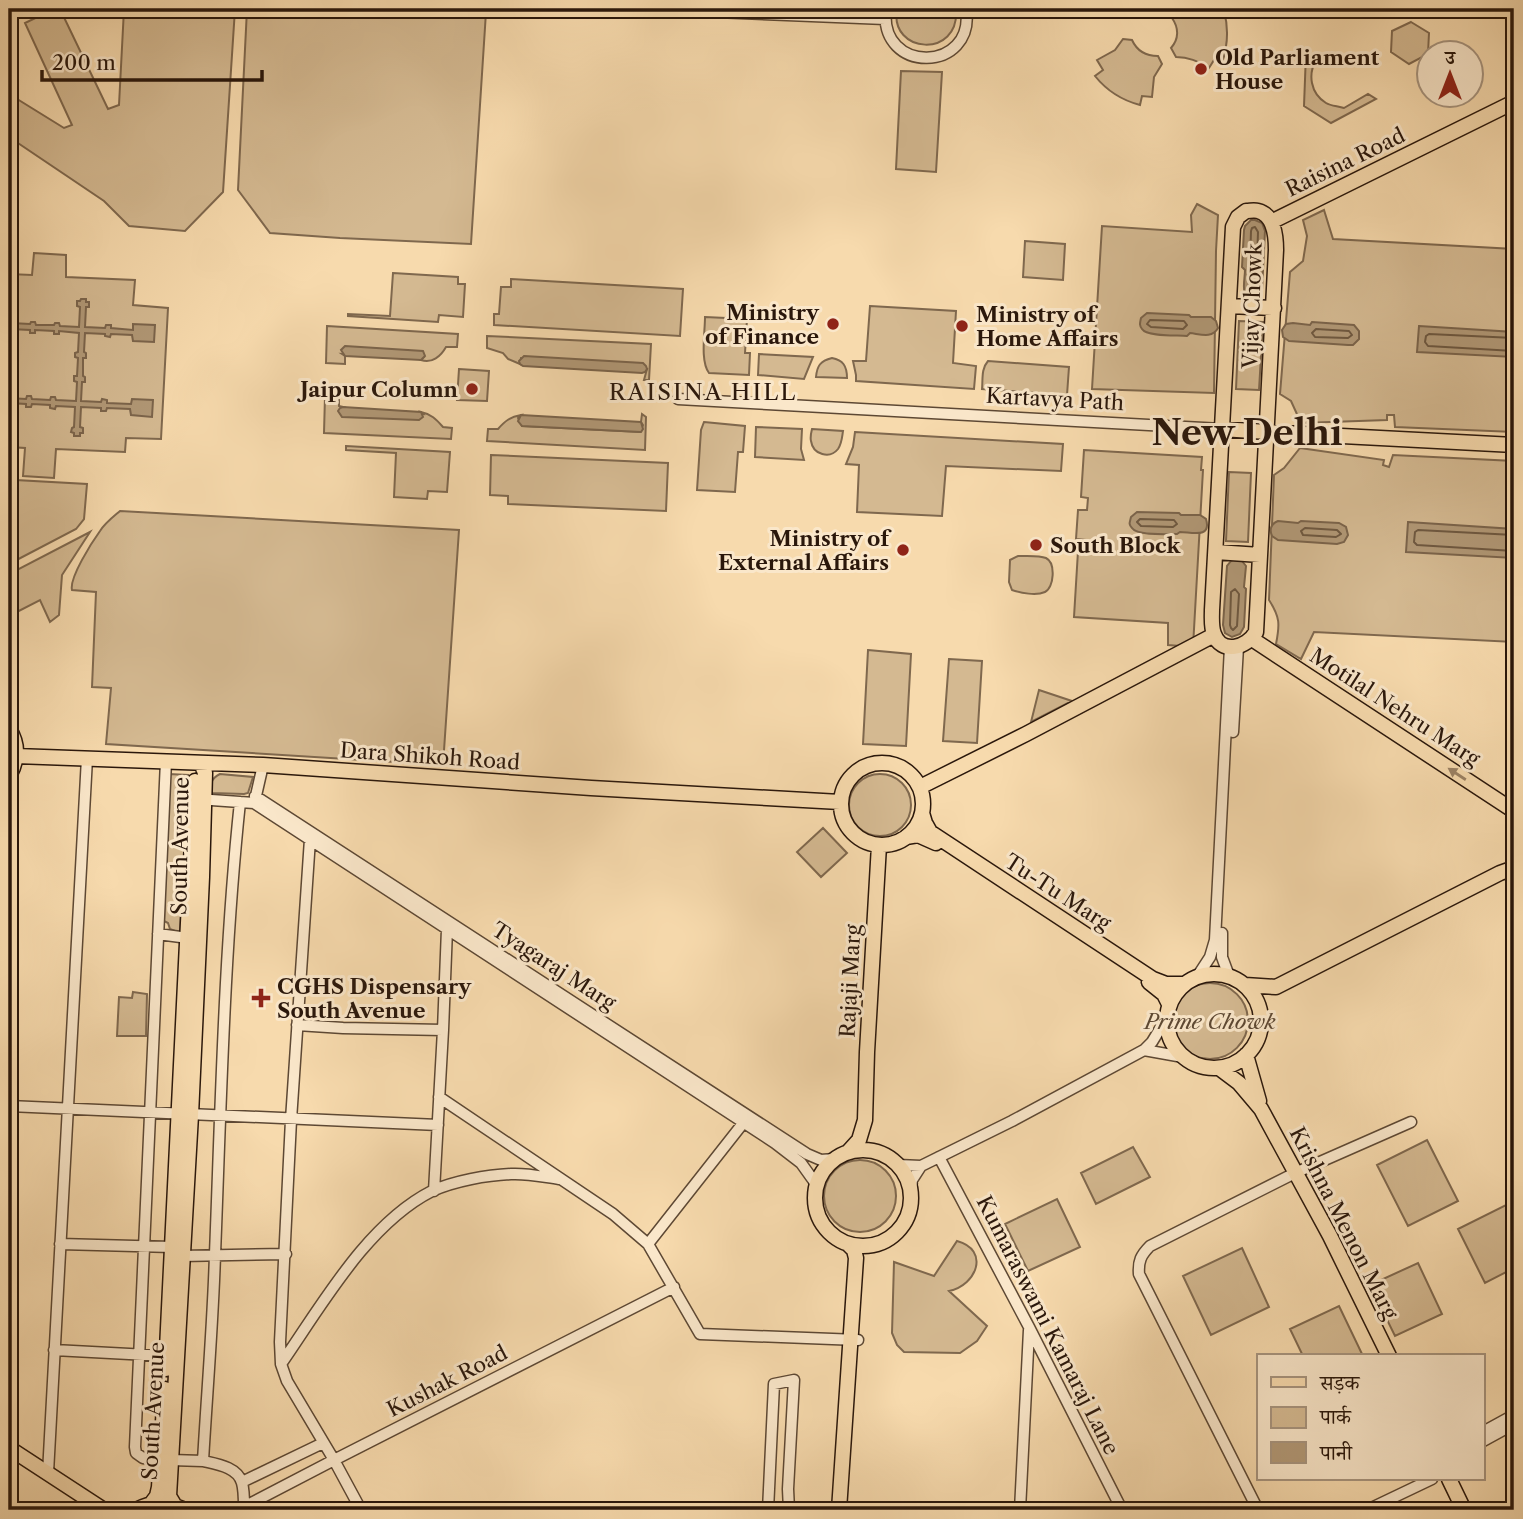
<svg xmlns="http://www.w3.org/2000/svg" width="1523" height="1519" font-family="'Libre Caslon Text','Noto Serif Devanagari',serif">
<rect width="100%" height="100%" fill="#f7daad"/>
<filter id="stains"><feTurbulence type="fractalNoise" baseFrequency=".00286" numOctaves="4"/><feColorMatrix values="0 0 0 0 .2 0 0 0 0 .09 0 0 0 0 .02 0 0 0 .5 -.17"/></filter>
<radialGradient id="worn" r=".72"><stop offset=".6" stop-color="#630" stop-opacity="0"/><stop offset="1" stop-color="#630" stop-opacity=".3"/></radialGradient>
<path fill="#d4b991" stroke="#7f684e" stroke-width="2" d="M54 9H60L108 109 119 105 124 9H235L223 192 185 231 129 226 104 201 9 137V94L64 128 72 125 25 23Z
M247 9H434L486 12 471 244 340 238 270 233 238 190Z
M897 9H956C960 59 889 54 897 9Z
M1202 9H1216L1218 13 1224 11C1229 29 1228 45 1222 63L1214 60 1209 68C1197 61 1189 57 1176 57L1171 48C1179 39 1179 28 1172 18L1178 11 1189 12Z
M1411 22 1429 33 1428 54 1409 64 1391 52 1392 31Z
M1123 39 1132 40C1137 51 1145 56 1158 56L1162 64 1154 77 1152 97 1142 96 1140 105C1121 100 1107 91 1095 76L1103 70 1097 60 1115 50Z
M1306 53 1316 60C1308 74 1310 93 1326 103 1331 106 1338 106 1344 108L1368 94 1376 99 1331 123 1304 106Z
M901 71 942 72 936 172 896 169Z
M1197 204 1218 215 1216 251 1214 393 1092 389 1102 226 1192 232 1191 215Z
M1324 210 1333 239 1514 249V432L1395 427 1394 415H1387V420L1301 423 1291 401 1280 394 1290 272 1303 261 1307 236 1303 220Z
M1025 241 1065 244 1063 280 1023 277Z
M34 253 66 255V277L135 280 133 305 168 308 161 439 126 438 125 452 56 449 54 478 23 476 25 448 9 447V274L32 275Z
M393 273 458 277V284H465L463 317 439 315 438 322 348 316V314L390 316Z
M511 279 683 289 680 336 494 325V314H499L501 287H511Z
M870 306 956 311 953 363 976 366 974 389 856 381V375L853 361H866Z
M705 317 747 319 745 353H750L749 375 709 373C700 361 705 333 705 317Z
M1239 321 1263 322 1259 390 1236 389Z
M327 326 458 334 457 347H446C441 356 432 364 421 360L423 358 342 354 345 356V364L326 363Z
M487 336 651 344 649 380H644L647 369 521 358 520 364 508 359 503 353 487 348Z
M759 354 813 357 804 379 758 375Z
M832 358C843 360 847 366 847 378L816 377C817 366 820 361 832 358Z
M988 361 1069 367 1067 395 982 389C983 379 981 369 988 361Z
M459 369 489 371 487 401 457 400Z
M325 396 339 398V406L343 407 340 408 423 414 421 412C431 414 436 419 443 427L452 428 451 439 324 433Z
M642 414 646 417 645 450 487 441 488 429H498C505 421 510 417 521 415L518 418 522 426 640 432 643 425 641 422Z
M704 422 745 426 743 452H738L735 492 697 490 701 430Z
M756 427 802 429 801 449 804 460 755 457Z
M812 429 843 431C842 437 842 443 838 449 830 459 813 455 811 441 810 437 811 433 812 429Z
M855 432 1063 444 1061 471 946 466 942 516 857 512 859 465 846 464 853 447Z
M346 446 450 452 447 492 428 491 427 499 394 497 396 453 346 450Z
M1300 448 1384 460 1383 465 1389 467 1393 455 1514 461V642L1314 632 1301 659 1276 644C1280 624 1280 617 1269 600L1274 475 1284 468Z
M1084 450 1202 457 1201 470H1203L1193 647 1168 645V623L1074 617 1078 551H1084L1085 540 1076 539 1078 510H1087L1088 498 1081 497Z
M9 453H17L16 480 87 484 84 519 76 529 9 564Z
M491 455 668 463 666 511 508 504V496L490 495Z
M1229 472 1251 473 1248 542 1226 541Z
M120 511 459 530 443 765 106 744 111 688 92 687 96 592 72 590C69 578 92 542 100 531 105 523 113 517 120 511Z
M90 532 62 575 59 615 50 622 40 600 9 616V574Z
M1018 556C1026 556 1039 555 1046 558 1056 563 1054 588 1045 592 1036 596 1021 593 1012 590L1009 582 1010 560Z
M868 650 911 654 906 746 863 744Z
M949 659 982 661 977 743 943 741Z
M1039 690 1072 701 1031 722Z
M169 774 188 775 180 933 170 929 168 923 164 921Z
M220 774 253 777 248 793 244 794 212 793C208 785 212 778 220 774Z
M849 805a31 31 0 1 1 62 0a31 31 0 1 1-62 0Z
M823 828 847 853 821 877 797 852Z
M1172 1021a38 38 0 1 1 76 0a38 38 0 1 1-76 0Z
M133 992 147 994 146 1036H117L119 997 132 998Z
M1427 1140 1458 1201 1408 1226 1377 1165Z
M1133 1147 1150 1177 1096 1204 1081 1173Z
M824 1196a36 36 0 1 1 72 0a36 36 0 1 1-72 0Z
M1057 1199 1080 1247 1028 1271 1005 1224Z
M1514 1201V1268L1485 1283 1458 1229Z
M957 1241C990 1250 977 1285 949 1291L987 1326 977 1341 960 1353 904 1352 897 1345 892 1333 894 1262 934 1276Z
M1242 1248 1269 1307 1211 1335 1183 1276Z
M1418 1263 1442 1314 1395 1336 1370 1285Z
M1339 1306 1363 1356H1303L1290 1329Z"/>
<path fill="#b19876" stroke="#7b644b" stroke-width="2" d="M1251 220H1255L1262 223 1265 231 1262 290 1258 296C1238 302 1245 282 1245 270L1242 267 1244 230 1245 226Z
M9 295H12V298H14V303H11V323L30 324 31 322H35L36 325H54L55 323H59L60 326 79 327 80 307 77 306V301H80L81 299H86V302H89V307H86L85 327 105 328 106 325H111V328L133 330V324L155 325 154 342 133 341 132 335 111 334 110 337 105 336V334L85 333 84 352 86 353V358H83V376L85 377V382H82L81 401 101 402 102 399 107 400V403L131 404 132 399 153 400 152 417 131 415 130 409 107 408 106 411H101V408L81 407 80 427 83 428V433H80V436H74V433L71 432 72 428 74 427 75 407 56 406 55 409 50 408V405L32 404 31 407H26V404L9 403V398L26 399 27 396H31L32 399 50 400 51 397H55L56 400 76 401 77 382 74 381V376H77L78 358 75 357V353L78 352 79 333 59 331V334H54V331L35 330V333H30V330L10 329 9 349H12L11 354H9Z
M1147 313 1189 315 1191 317H1211L1216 321 1218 328C1212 339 1200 334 1190 333L1187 336C1178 335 1147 337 1142 329 1139 325 1140 323 1141 318Z
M1312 322 1354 325 1359 331V339L1353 345H1348L1289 341 1283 337 1282 330 1286 324 1293 323 1310 325Z
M1419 326 1514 332V357L1417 352Z
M345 346 423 351 425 356 421 360 345 356 341 350Z
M524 356 643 363 646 366 647 369 645 372 642 373 523 366 520 364 519 361Z
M343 407 421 412 423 417 419 420 342 417 338 411 340 408Z
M521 415 641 422 643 429 641 432 522 426 518 421Z
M1137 512 1179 513 1181 515H1200L1206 519C1212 539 1191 532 1180 532L1177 534C1168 534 1137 536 1132 528 1128 524 1130 522 1131 517Z
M1278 521 1298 523 1301 521 1339 523 1346 527 1348 535 1344 542 1337 544 1278 540 1272 536C1269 529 1271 524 1278 521Z
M1408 522 1514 529V558L1406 552Z
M1235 559 1242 561 1246 566 1244 587 1246 589 1244 627 1240 634 1232 637 1225 633 1223 625 1227 566 1231 561Z"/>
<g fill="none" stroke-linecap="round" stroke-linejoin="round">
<path stroke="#6e5840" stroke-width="2" d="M1255 227 1258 232 1257 264 1253 267 1250 264 1251 231 1252 228Z
M1150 320 1184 321 1187 325 1183 329 1151 327 1147 324Z
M1316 329 1349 331 1352 335 1348 338 1315 337 1312 333Z
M1514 338 1429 334 1426 336 1425 342 1428 346 1514 351
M1140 519 1174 520 1177 524 1173 527 1141 526 1137 522Z
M1305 528 1337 530 1341 534 1336 537 1303 535 1301 531Z
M1514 535 1418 530 1415 532 1414 542 1417 545 1514 551
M1235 589 1239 594 1237 626 1233 630 1231 628 1230 625 1231 592Z"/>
<g stroke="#5d4834" stroke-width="13">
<path id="minor" d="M643 9 885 19
M850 9 885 10
M886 9C878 75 976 73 966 9
M678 399 1222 429
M1233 732 1238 647
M255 796 807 1154 821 1160 834 1159
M197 799 254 803 775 1143 801 1163 816 1184
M255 800 263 765
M310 839 291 1120 280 1342 281 1364 287 1381 334 1460 361 1510
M1222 933V957L1229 976
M158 934 188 938
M1197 977 1210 957 1215 940 1230 647
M9 1017 10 1027 9 1081
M297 1025 343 1028 443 1030
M1144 1050 1183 1057
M439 1097 613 1214 648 1244 700 1334 858 1340
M9 1106 438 1125
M939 1157 1029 1327 1122 1510
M898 1165 921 1166 1012 1121 1144 1050 1152 1042 1166 1019
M911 1190 912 1180 921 1166
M434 1191 443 1030 447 929
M60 1244 172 1247
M648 1244 744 1122
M182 1256 286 1254
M54 1350 167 1356
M281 1364C322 1305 367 1224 432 1191 454 1181 487 1175 511 1174 527 1173 544 1177 559 1179
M1483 1432 1514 1415
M1483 1441 1514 1424
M161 1460 143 1458 136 1453 135 1447 166 761
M171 1460 203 1461C207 1392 213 1323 215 1254 221 1103 224 952 240 802
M203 1461C216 1464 238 1467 242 1483 244 1490 244 1500 244 1507
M48 1473 87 758
M242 1482 323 1443
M238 1510 334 1460 674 1287
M768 1510 774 1384 794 1380 788 1489 789 1510
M1020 1510 1029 1330
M1258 1510 1139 1274C1138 1261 1141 1255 1150 1246L1295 1173 1411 1122
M1367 1510 1432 1479"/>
</g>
<g stroke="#2a170b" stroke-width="17">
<path id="major" d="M1246 211C1250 211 1254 210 1258 211 1274 215 1276 236 1276 250L1256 632C1247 648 1221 655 1214 634 1211 627 1212 617 1212 610L1233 227 1238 217Z
M1271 222 1514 102
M1229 306 1274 308
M1222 429 1267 432 1514 445
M1216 552 1260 555
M1252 639 1514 811
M9 729C19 745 18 760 9 776
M16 756 263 765 591 788 840 802
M841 804a41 41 0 1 1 82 0a41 41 0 1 1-82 0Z
M920 787 1026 734 1214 635
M922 813 925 823 930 832 1153 979 1166 984H1184
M906 837 918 835 936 843
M1167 1021a47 47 0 1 1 94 0a47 47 0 1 1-94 0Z
M1149 982 1164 994 1169 1004
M1245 985 1276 987 1500 873 1514 868
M1246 1055 1259 1101
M1219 1068 1239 1083 1261 1109 1330 1236 1389 1356
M815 1198a48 48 0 1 1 96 0a48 48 0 1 1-96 0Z
M849 1151 859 1140 865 1120 867 1052 879 845
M166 1369 195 781
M9 1448 104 1510
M1449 1479 1464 1510
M151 1504 157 1496 159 1487 165 1389
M175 1506 169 1496 191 1115 202 877 205 773 201 763
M136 1510C152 1501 168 1502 185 1510
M839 1510 856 1258 854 1250 848 1244"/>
</g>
<use href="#minor" stroke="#fae7ca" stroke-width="10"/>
<use href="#major" stroke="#f7daad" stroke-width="14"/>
</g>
<defs><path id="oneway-solid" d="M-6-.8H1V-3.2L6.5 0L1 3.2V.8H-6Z" transform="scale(1.75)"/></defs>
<use fill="#9b8264" href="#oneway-solid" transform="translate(1457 774) rotate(-147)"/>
<g fill="#8f2418" stroke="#fae7ca" stroke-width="2.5">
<circle cx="1201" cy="69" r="7"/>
<circle cx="833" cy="324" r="7"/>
<circle cx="962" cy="326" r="7"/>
<circle cx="472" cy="389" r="7"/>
<circle cx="1036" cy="545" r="7"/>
<circle cx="903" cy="550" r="7"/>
<path d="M257.5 987.5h7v7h7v7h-7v7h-7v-7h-7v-7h7z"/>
</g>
<g text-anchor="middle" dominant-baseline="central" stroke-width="6" stroke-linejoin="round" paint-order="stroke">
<g font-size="21" font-weight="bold" fill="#2a170b" stroke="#fae7ca" text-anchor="start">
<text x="1215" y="57">Old Parliament<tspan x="1215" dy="24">House</tspan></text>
<text x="819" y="312" text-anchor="end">Ministry<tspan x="819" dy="24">of Finance</tspan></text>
<text x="976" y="314">Ministry of<tspan x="976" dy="24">Home Affairs</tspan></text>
<text x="458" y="389" text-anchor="end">Jaipur Column</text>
<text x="889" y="538" text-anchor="end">Ministry of<tspan x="889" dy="24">External Affairs</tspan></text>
<text x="1050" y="545">South Block</text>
<text x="277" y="986">CGHS Dispensary<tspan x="277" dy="24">South Avenue</tspan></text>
</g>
<g font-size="21" fill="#2a170b" stroke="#fae7ca">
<text transform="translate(1345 162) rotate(-26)">Raisina Road</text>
<text transform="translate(1252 306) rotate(-88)">Vijay Chowk</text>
<text transform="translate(1055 399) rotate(3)">Kartavya Path</text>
<text transform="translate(1395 707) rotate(33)">Motilal Nehru Marg</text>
<text transform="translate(430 756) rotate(4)">Dara Shikoh Road</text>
<text transform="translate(180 846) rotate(-89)">South Avenue</text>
<text transform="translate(1058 892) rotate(33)">Tu-Tu Marg</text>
<text transform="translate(554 966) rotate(33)">Tyagaraj Marg</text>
<text transform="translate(850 981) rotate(-87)">Rajaji Marg</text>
<text transform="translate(1344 1223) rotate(63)">Krishna Menon Marg</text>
<text transform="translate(1048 1325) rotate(63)">Kumaraswami Kamaraj Lane</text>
<text transform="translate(447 1381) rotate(-27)">Kushak Road</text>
<text transform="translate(153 1411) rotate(-87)">South Avenue</text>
</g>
<g font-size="21" font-style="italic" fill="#5d4833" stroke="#fae7ca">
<text x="1210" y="1021">Prime Chowk</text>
</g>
<g font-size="23" letter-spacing="2" fill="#2a170b" stroke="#fae7ca">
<text x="703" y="392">RAISINA HILL</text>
</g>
<g font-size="35" font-weight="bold" fill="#2a170b" stroke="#fae7ca">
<text x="1247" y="432">New Delhi</text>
</g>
</g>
<rect width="1523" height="1519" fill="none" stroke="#f7daad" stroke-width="35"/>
<rect x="10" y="10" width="1502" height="1498" fill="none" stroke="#2a170b" stroke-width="3.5"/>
<rect x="18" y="18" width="1488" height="1484" fill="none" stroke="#2a170b" stroke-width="2"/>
<rect x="1257" y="1354" width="228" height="126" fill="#fae7ca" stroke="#a7947e" stroke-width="2"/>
<rect x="1271" y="1377" width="35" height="10" fill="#f7daad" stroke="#a7947e" stroke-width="2"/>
<text x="1320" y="1390" font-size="21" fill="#2a170b">सड़क</text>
<rect x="1271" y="1407" width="35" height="21" fill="#d4b991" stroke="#a7947e" stroke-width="2"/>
<text x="1320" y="1424" font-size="21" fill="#2a170b">पार्क</text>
<rect x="1271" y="1442" width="35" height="21" fill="#b19876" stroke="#a7947e" stroke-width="2"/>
<text x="1320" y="1460" font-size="21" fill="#2a170b">पानी</text>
<g transform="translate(1450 74)"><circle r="33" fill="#fae7ca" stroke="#a7947e" stroke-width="2"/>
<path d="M0-5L12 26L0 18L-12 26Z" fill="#8f2418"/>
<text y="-10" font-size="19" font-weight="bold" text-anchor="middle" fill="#2a170b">उ</text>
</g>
<path d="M42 70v10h220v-10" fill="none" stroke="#2a170b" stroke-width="3.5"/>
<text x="52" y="70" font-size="21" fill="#2a170b" stroke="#fae7ca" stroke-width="5" paint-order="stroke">200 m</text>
<rect width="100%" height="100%" filter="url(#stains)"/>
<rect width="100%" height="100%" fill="url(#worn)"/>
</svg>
